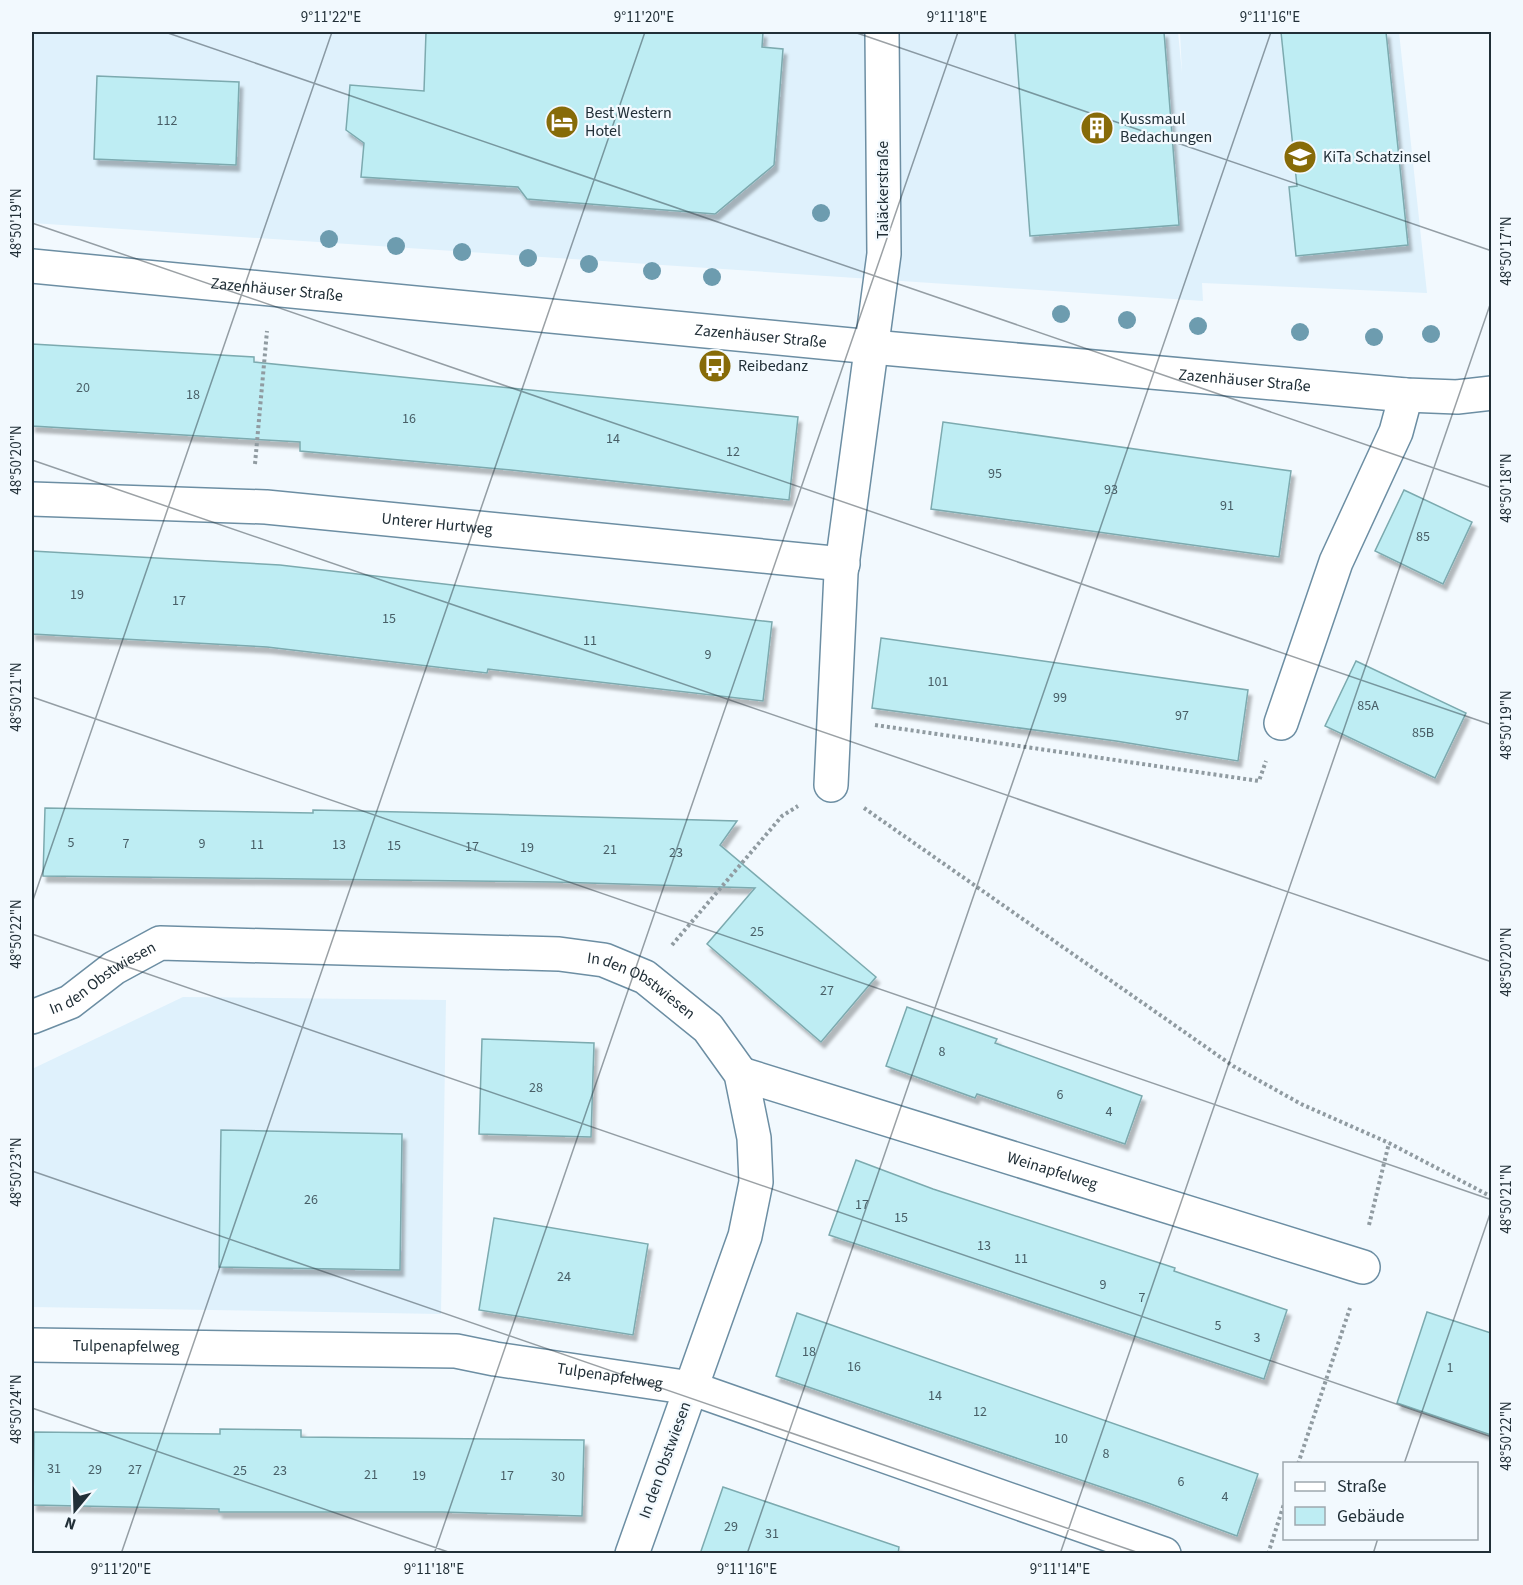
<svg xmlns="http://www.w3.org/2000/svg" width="1523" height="1585" font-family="'Source Sans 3',sans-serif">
<defs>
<filter id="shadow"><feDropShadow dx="3.5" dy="6" stdDeviation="1.5" flood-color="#0004"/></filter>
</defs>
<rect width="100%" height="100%" fill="#f2f9fe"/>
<path fill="#dff1fc" d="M32 32H1178L1182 73 1180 32H1399L1427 293 1202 283 1203 301 32 223Z
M183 997 446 1000 441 1314 32 1307V1069Z"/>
<path fill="#beedf3" stroke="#7caaaf" stroke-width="1.5" filter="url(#shadow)" d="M426 32H763L762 47 783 49 774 165 715 214 527 199 518 187 361 177 364 143 346 130 350 85 424 91Z
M1015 32H1164L1179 225 1030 236Z
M1281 32H1386L1408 245 1296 256 1289 187 1297 186Z
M97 76 239 82 236 165 94 159Z
M32 344 254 357V362L798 417 789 500 511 470 300 451V442L32 426Z
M943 422 1291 471 1279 557 931 509Z
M1404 490 1472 522 1443 584 1375 551Z
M32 551 280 565 772 622 763 701 488 669 487 673 267 647 32 634Z
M881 638 1248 690 1238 761 1116 741 872 708Z
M1356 661 1466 713 1435 778 1325 726Z
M45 808 313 813V810L446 813 737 821 720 845 876 977 821 1042 707 944 755 888 554 882 43 876Z
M907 1007 997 1039 995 1043 1142 1096 1125 1144 977 1094 975 1098 886 1066Z
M482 1039 594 1043 591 1137 479 1134Z
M221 1130 402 1134 400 1270 219 1267Z
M856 1160 933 1189 1175 1268 1174 1271 1287 1310 1264 1379 829 1235Z
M494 1218 648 1244 633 1335 479 1310Z
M1427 1312 1491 1333V1435L1397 1403Z
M797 1313 1258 1474 1237 1536 1148 1503 776 1376Z
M220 1429 301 1430V1437L584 1440 582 1516 442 1512H219V1509L33 1505 34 1432 220 1434Z
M723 1487 899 1547 898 1554H700Z"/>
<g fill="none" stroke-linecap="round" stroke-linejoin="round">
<g stroke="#6c8ea3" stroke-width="36">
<g id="minor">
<path id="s1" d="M32 266 872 347 1406 395 1457 397 1492 393"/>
<path id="s2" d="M32 499 266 507 843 564"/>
<path d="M1281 723 1336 562 1396 432 1406 395"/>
<path d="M831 785 841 573 884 254 882 32"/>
<path id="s3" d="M32 1017 70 1002 114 968 160 943 559 954 604 960 645 977 708 1028 741 1074 754 1138 756 1182 745 1236 632 1554"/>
<path id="s4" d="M741 1074 1363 1267"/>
<path id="s5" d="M32 1345 456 1351 495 1359 691 1388 1164 1554"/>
</g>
</g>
<path stroke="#909ba1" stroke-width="4" stroke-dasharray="3 3" stroke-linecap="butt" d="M255 464 267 331
M875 725 1259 781 1266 761
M864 808 1233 1066 1301 1104 1389 1143 1492 1197
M672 945 782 816 798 806
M1369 1225 1389 1143
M1298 1464 1350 1308
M1268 1554 1284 1504"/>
<use href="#minor" stroke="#fff" stroke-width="33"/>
</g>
<g fill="#6d9caf">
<circle cx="821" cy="213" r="9"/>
<circle cx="329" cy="239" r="9"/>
<circle cx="396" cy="246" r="9"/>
<circle cx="462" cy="252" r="9"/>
<circle cx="528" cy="258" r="9"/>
<circle cx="589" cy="264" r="9"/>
<circle cx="652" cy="271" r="9"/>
<circle cx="712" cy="277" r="9"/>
<circle cx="1061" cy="314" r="9"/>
<circle cx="1127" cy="320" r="9"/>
<circle cx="1198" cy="326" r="9"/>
<circle cx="1300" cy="332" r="9"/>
<circle cx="1431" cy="334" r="9"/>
<circle cx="1374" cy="337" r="9"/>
</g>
<path fill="none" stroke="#212f37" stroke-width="1.5" stroke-opacity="0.45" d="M165 32 1492 488M854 32 1492 251M32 223 1492 725M32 460 1492 962M32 697 1492 1200M32 903 332 32M32 934 1492 1437M32 1171 1142 1554M32 1408 454 1554M1404 1464 1492 1208M121 1554 645 32M434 1554 958 32M747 1554 1271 32M1060 1554 1492 299M1373 1554 1378 1538"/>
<defs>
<g id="hotel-disc" transform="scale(1.725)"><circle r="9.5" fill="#876b08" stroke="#f2f9fe"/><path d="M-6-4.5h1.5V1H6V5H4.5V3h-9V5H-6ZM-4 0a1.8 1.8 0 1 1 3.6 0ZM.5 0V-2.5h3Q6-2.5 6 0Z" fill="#fff"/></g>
<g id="building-disc" transform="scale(1.725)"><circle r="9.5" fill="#876b08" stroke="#f2f9fe"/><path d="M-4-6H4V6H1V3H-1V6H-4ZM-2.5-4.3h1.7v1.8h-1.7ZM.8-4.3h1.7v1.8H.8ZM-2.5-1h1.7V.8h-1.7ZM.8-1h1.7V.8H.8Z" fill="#fff"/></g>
<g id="school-disc" transform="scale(1.725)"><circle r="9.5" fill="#876b08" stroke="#f2f9fe"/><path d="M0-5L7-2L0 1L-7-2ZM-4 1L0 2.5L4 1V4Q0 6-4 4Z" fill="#fff"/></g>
<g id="bus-disc" transform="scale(1.725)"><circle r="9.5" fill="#876b08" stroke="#f2f9fe"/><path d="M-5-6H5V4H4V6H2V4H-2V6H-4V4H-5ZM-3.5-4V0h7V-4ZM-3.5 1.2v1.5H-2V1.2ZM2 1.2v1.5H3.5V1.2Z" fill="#fff"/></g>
</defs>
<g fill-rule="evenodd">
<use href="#hotel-disc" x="562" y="122"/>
<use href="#building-disc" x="1097" y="128"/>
<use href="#school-disc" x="1300" y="157"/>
<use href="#bus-disc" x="715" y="366"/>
</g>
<g text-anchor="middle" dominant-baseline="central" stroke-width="4.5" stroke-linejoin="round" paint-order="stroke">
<g font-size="14" fill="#485e66">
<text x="167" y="121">112</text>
<text x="83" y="388">20</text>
<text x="193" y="395">18</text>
<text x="409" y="419">16</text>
<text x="613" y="439">14</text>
<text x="733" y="452">12</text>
<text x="995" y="474">95</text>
<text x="1111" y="490">93</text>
<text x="1227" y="506">91</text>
<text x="1423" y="537">85</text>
<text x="77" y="595">19</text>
<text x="179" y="601">17</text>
<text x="389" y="619">15</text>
<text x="590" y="641">11</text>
<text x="708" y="655">9</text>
<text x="938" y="682">101</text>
<text x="1060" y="698">99</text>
<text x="1368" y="706">85A</text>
<text x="1182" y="716">97</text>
<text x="1423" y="733">85B</text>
<text x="71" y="843">5</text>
<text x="126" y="844">7</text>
<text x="202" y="844">9</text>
<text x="257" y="845">11</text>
<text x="339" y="845">13</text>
<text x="394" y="846">15</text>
<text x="472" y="847">17</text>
<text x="527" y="848">19</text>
<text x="610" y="850">21</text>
<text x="676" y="853">23</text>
<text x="757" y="932">25</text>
<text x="827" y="991">27</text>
<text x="942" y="1052">8</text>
<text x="536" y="1088">28</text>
<text x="1060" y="1095">6</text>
<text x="1109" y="1112">4</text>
<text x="311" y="1200">26</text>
<text x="862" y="1205">17</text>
<text x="901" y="1218">15</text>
<text x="984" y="1246">13</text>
<text x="1021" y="1259">11</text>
<text x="564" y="1277">24</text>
<text x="1103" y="1285">9</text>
<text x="1142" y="1298">7</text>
<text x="1218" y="1326">5</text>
<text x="1257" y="1338">3</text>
<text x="809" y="1352">18</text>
<text x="854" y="1367">16</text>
<text x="1450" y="1368">1</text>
<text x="935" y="1396">14</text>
<text x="980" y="1412">12</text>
<text x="1061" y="1439">10</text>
<text x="1106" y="1454">8</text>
<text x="54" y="1469">31</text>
<text x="95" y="1470">29</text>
<text x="135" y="1470">27</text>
<text x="240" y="1471">25</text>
<text x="280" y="1471">23</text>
<text x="371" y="1475">21</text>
<text x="419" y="1476">19</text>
<text x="507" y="1476">17</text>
<text x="558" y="1477">30</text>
<text x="1181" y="1482">6</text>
<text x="1225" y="1497">4</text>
<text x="731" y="1527">29</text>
<text x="772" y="1534">31</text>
</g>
<g font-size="16" fill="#212f37" stroke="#f2f9fe" text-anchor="start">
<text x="585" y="113">Best Western<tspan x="585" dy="18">Hotel</tspan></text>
<text x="1120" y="119">Kussmaul<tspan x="1120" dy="18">Bedachungen</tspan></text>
<text x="1323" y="157">KiTa Schatzinsel</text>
<text x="738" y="366">Reibedanz</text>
</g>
<g font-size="16" fill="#212f37" stroke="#f2f9fe">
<text transform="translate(883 190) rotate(-90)">Taläckerstraße</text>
<text stroke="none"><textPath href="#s1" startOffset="246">Zazenhäuser Straße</textPath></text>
<text stroke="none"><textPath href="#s1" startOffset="732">Zazenhäuser Straße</textPath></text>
<text stroke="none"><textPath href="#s1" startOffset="1218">Zazenhäuser Straße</textPath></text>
<text stroke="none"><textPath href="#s2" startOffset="406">Unterer Hurtweg</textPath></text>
<text stroke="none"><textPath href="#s3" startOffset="81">In den Obstwiesen</textPath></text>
<text stroke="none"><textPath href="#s3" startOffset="638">In den Obstwiesen</textPath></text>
<text stroke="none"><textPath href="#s4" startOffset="326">Weinapfelweg</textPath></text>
<text stroke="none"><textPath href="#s5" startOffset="94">Tulpenapfelweg</textPath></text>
<text stroke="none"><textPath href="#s5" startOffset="580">Tulpenapfelweg</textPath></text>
<text transform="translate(665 1460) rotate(-70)">In den Obstwiesen</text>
</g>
</g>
<rect width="1523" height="1585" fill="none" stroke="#f2f9fe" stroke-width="66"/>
<rect x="1283" y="1462" width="195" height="78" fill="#f2f9fe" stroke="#9ea8ae" stroke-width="1.5"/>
<rect x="1295" y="1482" width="30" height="9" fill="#ffffff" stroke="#9ea8ae" stroke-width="1.5"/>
<text x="1337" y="1492" font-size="18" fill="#212f37">Straße</text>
<rect x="1295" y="1507" width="30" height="18" fill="#beedf3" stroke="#9ea8ae" stroke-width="1.5"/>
<text x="1337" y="1522" font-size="18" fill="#212f37">Gebäude</text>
<g transform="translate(75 1510) rotate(199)" stroke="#f2f9fe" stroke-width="4.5" paint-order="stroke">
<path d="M0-4.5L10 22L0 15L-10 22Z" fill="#212f37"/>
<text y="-9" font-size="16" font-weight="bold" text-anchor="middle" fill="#212f37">N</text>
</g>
<rect x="33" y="33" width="1457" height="1519" fill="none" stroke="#212f37" stroke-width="2"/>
<g font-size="15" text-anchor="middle" fill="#212f37">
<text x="331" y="22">9°11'22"E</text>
<text x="644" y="22">9°11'20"E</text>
<text x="957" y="22">9°11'18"E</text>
<text x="1270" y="22">9°11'16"E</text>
<text transform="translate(16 223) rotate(-90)" y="5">48°50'19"N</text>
<text transform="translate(1506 251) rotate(-90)" y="5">48°50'17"N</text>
<text transform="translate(16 460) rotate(-90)" y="5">48°50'20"N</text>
<text transform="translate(1506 488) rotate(-90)" y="5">48°50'18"N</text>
<text transform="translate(16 697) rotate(-90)" y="5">48°50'21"N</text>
<text transform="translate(1506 725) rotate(-90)" y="5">48°50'19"N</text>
<text transform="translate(16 934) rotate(-90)" y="5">48°50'22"N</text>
<text transform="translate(1506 962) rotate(-90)" y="5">48°50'20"N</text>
<text transform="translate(16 1172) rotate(-90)" y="5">48°50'23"N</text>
<text transform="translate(1506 1199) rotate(-90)" y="5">48°50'21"N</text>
<text transform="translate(16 1409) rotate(-90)" y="5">48°50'24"N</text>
<text transform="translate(1506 1436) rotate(-90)" y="5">48°50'22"N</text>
<text x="121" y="1574">9°11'20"E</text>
<text x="434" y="1574">9°11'18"E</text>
<text x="747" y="1574">9°11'16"E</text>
<text x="1060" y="1574">9°11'14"E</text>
</g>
</svg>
